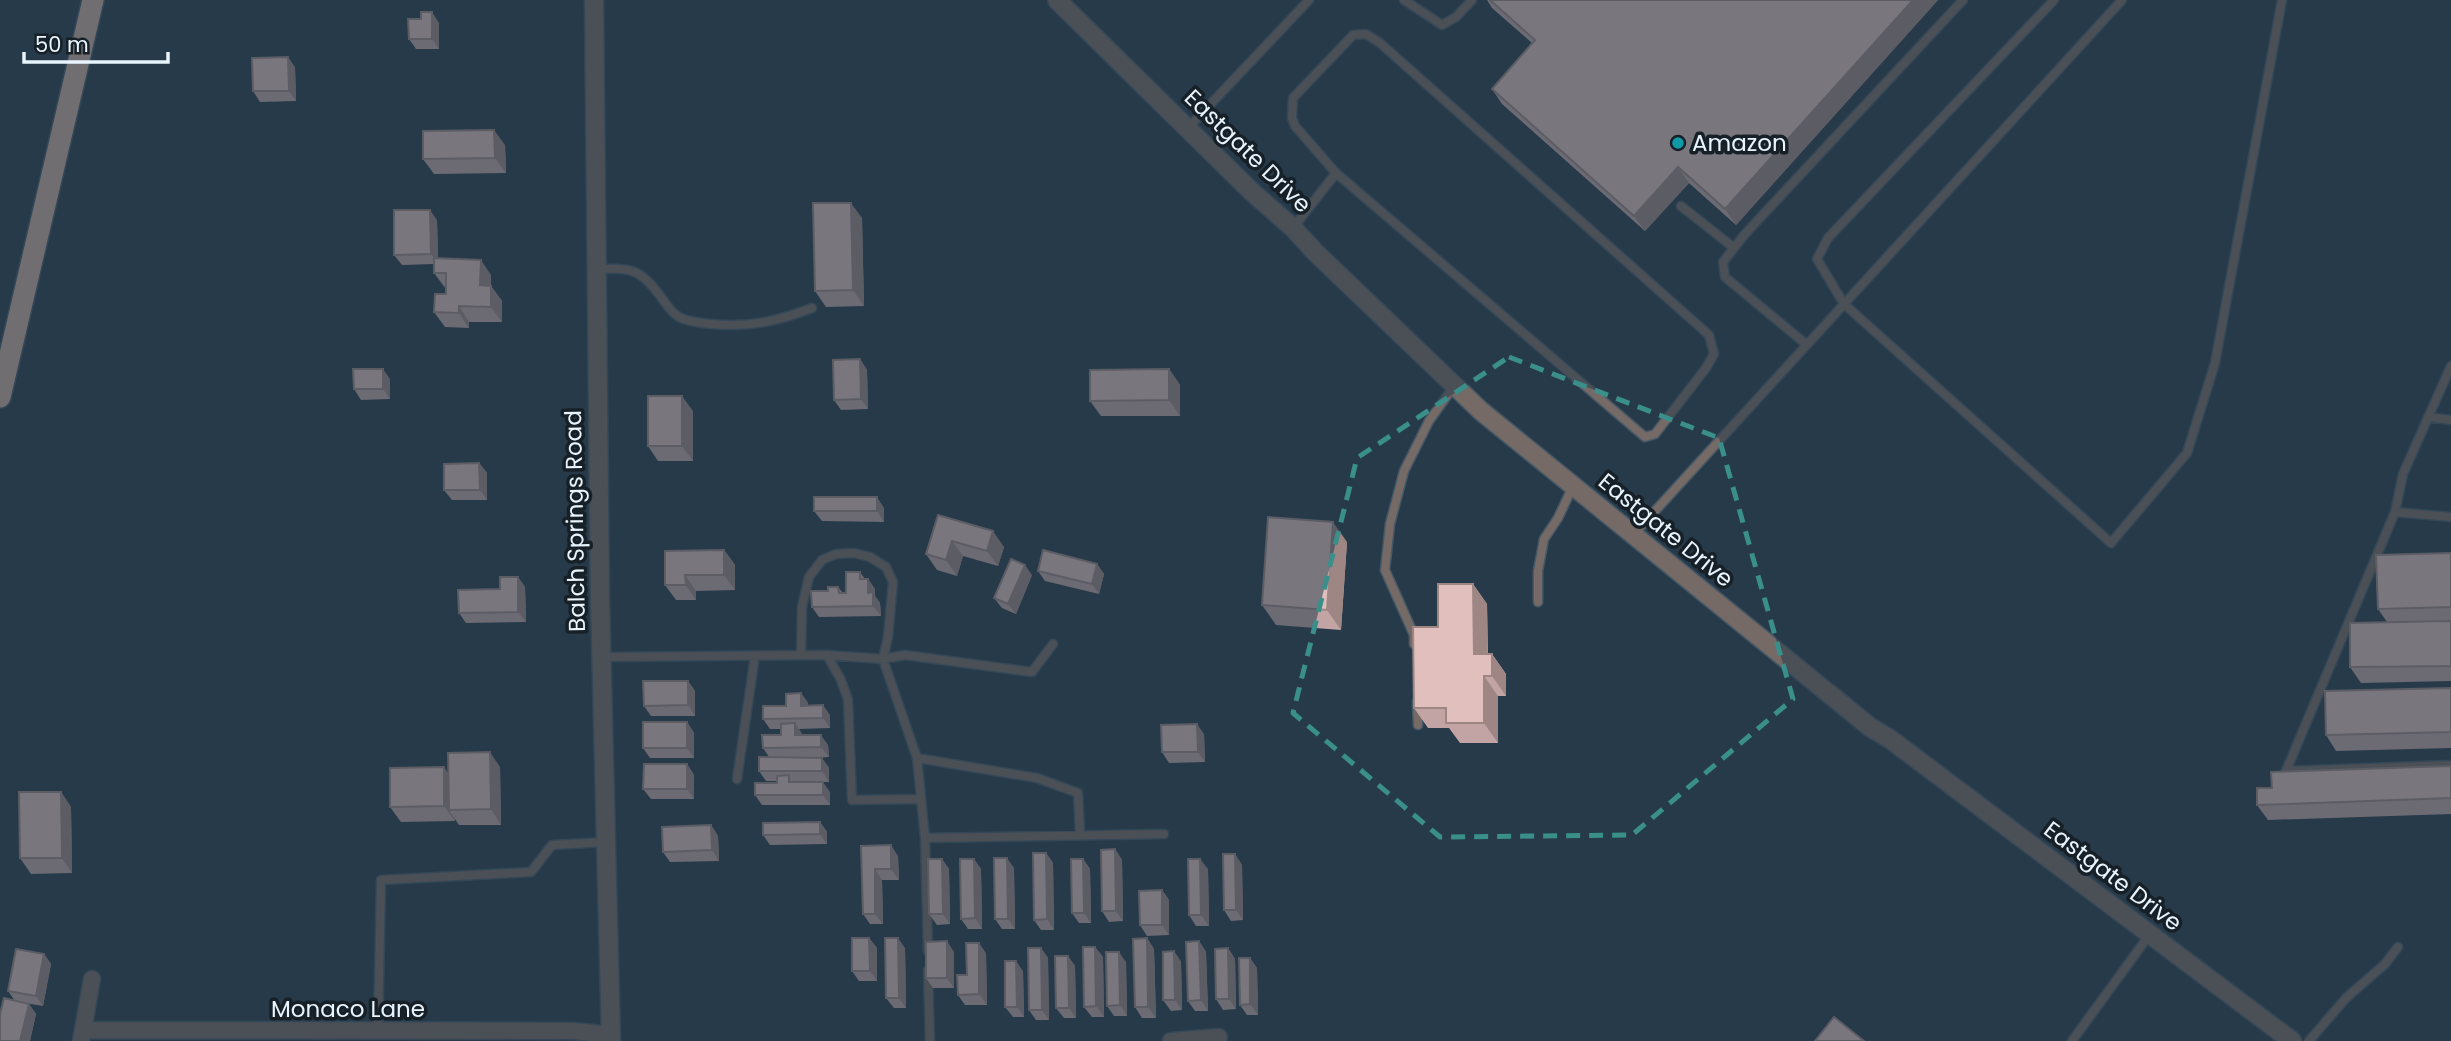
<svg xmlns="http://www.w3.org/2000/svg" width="2451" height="1041" font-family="Poppins,sans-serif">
<rect width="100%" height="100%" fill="#263a4a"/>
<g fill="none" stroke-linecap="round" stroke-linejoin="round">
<g stroke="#455867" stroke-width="11">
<path id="service" d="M1404 0 1442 25 1456 17 1472 0
M2054 0 1828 238 1817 259 1844 304 2111 543 2187 453 2215 363 2282 0
M1188 128 1309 0
M1681 206 1734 248
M1293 228 1336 173 1295 126 1292 118 1293 98 1353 35 1366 34 1380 43 1709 335 1714 354 1706 368 1655 434 1645 437 1336 173
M596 269C631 268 640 268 661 297 666 304 671 312 679 317 688 322 701 323 711 324 748 328 778 321 812 308
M1807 345 1725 277 1723 262 1745 234 1963 0
M2451 366 2403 474 2395 512 2286 771 2451 765
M2428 417 2451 420
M2395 512 2451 517
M1633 535 2122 0
M1538 602V571L1544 539 1558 518 1573 486
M1414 644V635L1385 570 1390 524 1404 471 1429 421 1454 386
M801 655 802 607 809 577 822 560 836 554 854 553 870 557 886 567 893 582 888 637 883 659 917 758 925 838 928 951
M827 655 841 680 848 700 852 800 921 799
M602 657 827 655 883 659 905 655 1032 672 1053 644
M1417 702 1418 725
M917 758 1037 778 1078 793 1080 834
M737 779 755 656
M925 838 1164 834
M928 970 930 1041
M378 1032 381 880 531 872 552 845 607 842
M2072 1041 2150 934
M2309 1041 2346 998 2385 964 2398 947"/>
</g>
<g stroke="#455867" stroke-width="19">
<path id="minor" d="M83 1030 573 1031 611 1035
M81 1041 92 979
M1171 1041 1219 1037"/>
</g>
<g stroke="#455867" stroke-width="21">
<path id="tertiary" d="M594 0 600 601 611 1041
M1057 0 1251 191 1293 228 1316 253 1481 411 1870 727 1890 739 2292 1041"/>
</g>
<g stroke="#455867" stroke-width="24">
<path id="motorway" d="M0 397 93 0"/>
</g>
<use href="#service" stroke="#756a65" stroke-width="8"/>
<use href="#minor" stroke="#756a65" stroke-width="16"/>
<use href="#tertiary" stroke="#756a65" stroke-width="18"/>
<use href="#motorway" stroke="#caada1" stroke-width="21"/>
</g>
<path fill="#c1a4a3" d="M1487 0H1938L1736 225 1689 183 1645 231 1502 104 1492 89 1532 43 1492 8Z
M421 19 439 23V49H416L409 39Z
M295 67 296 101 260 102 253 91Z
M505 145 506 173 434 174 423 159Z
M862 218 864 306 826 307 815 291Z
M437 220 438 258 491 275V286L502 301V322H469V328L445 327 434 312 446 294V289L434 273V264L402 265 394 255Z
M860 359 867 370 868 409 841 410 834 400Z
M1169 369 1180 385V416H1101L1090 401Z
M390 379V399L361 400 354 389Z
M693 411V461H658L648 446Z
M479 463 487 473V500H452L444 490Z
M884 508V522L822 521 814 511Z
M938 515 1004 547 998 566 963 556 957 576 937 570 926 554Z
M1347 542 1341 630 1276 625 1262 605Z
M724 550 735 565V590L696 591V600H676L665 585Z
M2451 553V681L2361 683 2350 667 2387 622 2378 609Z
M1097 564 1104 574 1099 594 1045 581 1038 571Z
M860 572 865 579H868L875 589V596L880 603 881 616 819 617 812 607 828 591 838 587 843 593H846Z
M1032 575 1016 614 1002 608 994 598Z
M518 577 525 587 526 622 466 623 459 613 500 589Z
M1473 584 1487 604 1488 654H1492L1506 674V696H1498V743H1460L1449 728H1428L1414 708 1438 627Z
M688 681 695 691V716H651L644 706Z
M2451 688V748L2336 751 2326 735Z
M801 693 808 703V705L830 715V728L799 729 802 735 828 745 829 757 813 758H822L829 768V782L793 781 830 792V805H762L755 795 777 783V781H766L759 771 769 757 763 748 781 735V729H770L763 719 786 706Z
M687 722 694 733V758H650L643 748Z
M1204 734 1205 762 1169 763 1162 752Z
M687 764 694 775V799H651L643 789Z
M2451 766V814L2268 820 2257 805 2272 788Z
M444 767 448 774 500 767 501 825H459L455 819V821L401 822 390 807Z
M61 792 71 807 72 873 31 874 20 858Z
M820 822 827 832V844L770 845 763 835Z
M711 825 718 836 719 861 670 862 663 852Z
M861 846 898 856 899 880H882L883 924H870L863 914Z
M1115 849 1122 860 1123 921 1109 922 1102 911Z
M1046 853 1053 863 1054 930H1041L1034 920Z
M1235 854 1242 865 1243 920 1231 921 1224 910Z
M942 859 949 869 950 924 937 925 929 914Z
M974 859 981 869 982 929H968L961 919Z
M1083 859 1090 869 1091 923H1079L1072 913Z
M1014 868 1015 929H1002L995 919Z
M1208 869 1209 926H1196L1189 915Z
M1162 890 1169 900V935L1147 936 1140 925Z
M869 938 877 948V981H859L852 971Z
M1147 938 1154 949 1156 1018H1142L1135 1007Z
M1199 941 1206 952 1208 1011H1195L1188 1001Z
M1095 947 1103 957 1104 1017H1092L1084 1007Z
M905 948 906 1008H894L886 998Z
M1041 948 1048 958 1049 1020H1036L1029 1010Z
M1228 948 1235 959 1236 1009 1223 1010 1216 999Z
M1174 951 1181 962 1182 1010 1171 1011 1163 1000Z
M954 952V988H933L926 978Z
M986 953 987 1005H965L958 995 967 975Z
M44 954 51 964 43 1006 19 1002 29 1004 36 1014 30 1041H0L15 1001 8 991Z
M1068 956 1075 966 1076 1018H1064L1056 1008Z
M1250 958 1257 968 1258 1015H1247L1240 1005Z
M1126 962 1127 1016H1114L1107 1006Z
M1023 971 1024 1017H1013L1005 1007Z"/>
<path fill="#9d8684" d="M1913 0H1938L1736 225 1725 209Z
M432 12 439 23V49L432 39Z
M288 57 295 67 296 101 289 91Z
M494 130 505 145 506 173 495 158Z
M1678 167 1689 183 1645 231 1634 216Z
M851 203 862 218 864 306 853 290Z
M430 210 437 220 438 264 431 254Z
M481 260 491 275 490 301 480 285Z
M491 286 502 301V322L491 307Z
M459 306 469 322V328L459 313Z
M860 359 867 370 868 409 861 399Z
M383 369 390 379V399L383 389Z
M1169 369 1180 385V416L1169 400Z
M682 396 693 411V461L682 446Z
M479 463 487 473V500L480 490Z
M877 497 884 508V522L877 511Z
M1333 522 1347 542 1341 630 1327 610Z
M993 531 1004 547 998 566 987 551Z
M952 541 963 556 957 576 946 560Z
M724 550 735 565V590L724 575Z
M1097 564 1104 574 1099 594 1092 584Z
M1025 565 1032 575 1016 614 1008 604Z
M685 575 696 591V600L686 585Z
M518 577 525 587 526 622 518 612Z
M868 579 875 589V596L880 603 881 616 873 606 868 593Z
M1473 584 1487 604 1488 674 1474 654Z
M1492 654 1506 674V696L1492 676Z
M1484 676 1498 696V743L1484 723Z
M688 681 695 691V716L688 705Z
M801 693 808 703 809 716 801 706Z
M823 705 830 715V728L823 718Z
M687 722 694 733V758L687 748Z
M795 723 802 734V746L795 735Z
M1197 724 1204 734 1205 762 1198 752Z
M821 735 828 745 829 757 821 747Z
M490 752 500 767 501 825 491 809Z
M822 758 829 768V782L822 771Z
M687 764 694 775V799L687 789Z
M444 767 454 783 449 810 455 819V821L444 806Z
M823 782 830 792V805L823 795Z
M61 792 71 807 72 873 62 858Z
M820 822 827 832V844L820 834Z
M711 825 718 836 719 861 712 850Z
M891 845 898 856 899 880 891 869Z
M1115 849 1122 860 1123 921 1116 911Z
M1046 853 1053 863 1054 930 1047 919Z
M1235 854 1242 865 1243 920 1236 910Z
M1007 858 1014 868 1015 929 1008 919Z
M942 859 949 869 950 924 943 914Z
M974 859 981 869 982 929 975 918Z
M1083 859 1090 869 1091 923 1084 913Z
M1200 859 1208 869 1209 926 1201 915Z
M875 869 882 880 883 924 875 914Z
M1162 890 1169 900V935L1162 925Z
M869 938 877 948V981L870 971Z
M898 938 905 948 906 1008 899 998Z
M1147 938 1154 949 1156 1018 1148 1007Z
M947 941 954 952V988L947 978Z
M1199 941 1206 952 1208 1011 1201 1000Z
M979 943 986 953 987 1005 979 994Z
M1095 947 1103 957 1104 1017 1096 1006Z
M1041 948 1048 958 1049 1020 1042 1010Z
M1228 948 1235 959 1236 1009 1229 999Z
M1174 951 1181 962 1182 1010 1175 1000Z
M1119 952 1126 962 1127 1016 1120 1005Z
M44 954 51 964 43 1006 36 996Z
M1068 956 1075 966 1076 1018 1069 1008Z
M1250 958 1257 968 1258 1015 1250 1004Z
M1016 961 1023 971 1024 1017 1017 1007Z
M29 1004 36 1014 30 1041H20Z"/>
<path fill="#e0bfbd" stroke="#9d8684" stroke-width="2" d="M1490 0H1913L1725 209 1678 167 1634 216 1492 89 1535 40Z
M421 12H432V39H409L408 19H421Z
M288 57 289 91H253L252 58Z
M494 130 495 158 423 159V131Z
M813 203H851L853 290 815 291Z
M394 210H430L431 254 394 255Z
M434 258 481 260 480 285 491 286V307L459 306V313L434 312 435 294H446V273H434Z
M860 359 861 399 834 400 833 360Z
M353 369H383V389H354Z
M1169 369V400L1090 401V370Z
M648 396H682V446H648Z
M479 463 480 490H444V464Z
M814 497H877V511H814Z
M938 515 993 531 987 551 952 541 946 560 926 554Z
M1268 517 1333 522 1327 610 1262 605Z
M724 550V575H685L686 585H665V551Z
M1043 550 1097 564 1092 584 1038 571Z
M2451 553V607L2378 609 2376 555Z
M1011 559 1025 565 1008 604 994 598Z
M846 572H860V579H868V593L873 592V606L812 607 811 591H828V587H838L839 593H846Z
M500 577H518V612L459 613 458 590 500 589Z
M1438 584H1473L1474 654H1492V676H1484V723H1446V708H1414L1413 627H1438Z
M2451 621V666L2350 667V623Z
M643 681H688V705L644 706Z
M2451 688V732L2326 735 2325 691Z
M801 693V706L823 705V718L763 719V706H786V694Z
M643 722H687V748H643Z
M795 723V735H821V747L763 748 762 735H781V724Z
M1197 724 1198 752H1162L1161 725Z
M490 752 491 809 449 810 448 753Z
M759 757 822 758V771H759Z
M644 764H687V789H643Z
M2451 766V798L2257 805V788H2272L2271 772Z
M444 767V806L390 807V768Z
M789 775V782H823V795H755V783H777V776Z
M19 792H61L62 858H20Z
M820 822V834L763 835V823Z
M711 825 712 850 663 852 662 827Z
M891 845V869H875V914H863L861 846Z
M1115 849 1116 911H1102L1101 850Z
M1033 853H1046L1047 919 1034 920Z
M1223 854H1235L1236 910H1224Z
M994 858H1007L1008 919H995Z
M928 859H942L943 914H929Z
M960 859H974L975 918 961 919Z
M1071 859H1083L1084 913H1072Z
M1188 859H1200L1201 915H1189Z
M1162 890V925H1140L1139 891Z
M852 938H869L870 971H852Z
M885 938H898L899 998H886Z
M1147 938 1148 1007H1135L1133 939Z
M947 941V978H926V942Z
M1199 941 1201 1000 1188 1001 1186 942Z
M966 943H979V994L958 995 957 975H967Z
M1083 947H1095L1096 1006 1084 1007Z
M1028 948H1041L1042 1010H1029Z
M1228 948 1229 999H1216L1215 949Z
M16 949 44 954 36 996 8 991Z
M1174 951 1175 1000H1163V952Z
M1106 952H1119L1120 1005 1107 1006Z
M1055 956H1068L1069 1008H1056Z
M1239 958H1250V1004L1240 1005Z
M1005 961H1016L1017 1007H1005Z
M4 998 29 1004 20 1041H0V1014Z
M1834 1017 1864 1041H1815Z"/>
<path d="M0 0H2451V1041H0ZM1509 357 1719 438 1793 699 1632 835 1440 837 1293 713 1357 458Z" fill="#263a4a" fill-opacity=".55" fill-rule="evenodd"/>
<path fill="none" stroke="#3a8f8b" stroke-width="5" stroke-dasharray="14 9" stroke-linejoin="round" d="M1509 357 1719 438 1793 699 1632 835 1440 837 1293 713 1357 458Z"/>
<circle fill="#0f9aa8" stroke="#172027" stroke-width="2.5" cx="1678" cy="143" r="7"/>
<g text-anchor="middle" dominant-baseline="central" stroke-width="7" stroke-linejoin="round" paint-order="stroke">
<g font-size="23" fill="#e8f4fe" stroke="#172027" text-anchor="start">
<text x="1692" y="143">Amazon</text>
</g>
<g font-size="23" fill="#e8f4fe" stroke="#172027">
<text transform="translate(1248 151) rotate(44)">Eastgate Drive</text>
<text transform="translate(575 521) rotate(-91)">Balch Springs Road</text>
<text transform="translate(1666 530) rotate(39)">Eastgate Drive</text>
<text transform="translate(2113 876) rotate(37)">Eastgate Drive</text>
<text x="348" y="1009">Monaco Lane</text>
</g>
</g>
<path d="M24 52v10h144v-10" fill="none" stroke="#e8f4fe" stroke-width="3.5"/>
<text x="35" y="52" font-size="21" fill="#e8f4fe" stroke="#172027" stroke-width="5" paint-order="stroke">50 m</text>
</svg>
